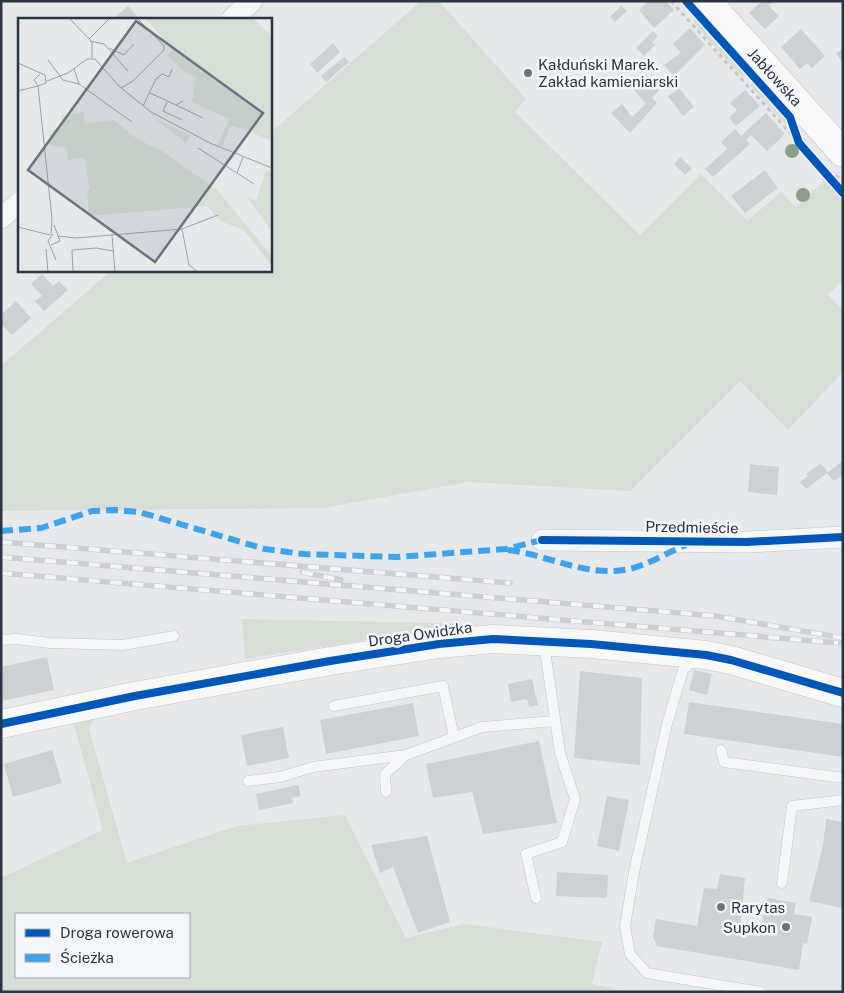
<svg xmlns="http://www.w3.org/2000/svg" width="844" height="993" font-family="'Public Sans',sans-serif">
<rect width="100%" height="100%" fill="#e6e8ea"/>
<path fill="#d6ded6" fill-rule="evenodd" d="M421 1H439L526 99 515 112 640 235 701 174 747 221 781 192 796 207 826 179 843 198V280L828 295 843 310V372L788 430 740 381 630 491 468 482 323 508 1 511V366L112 270H270V133Z
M698 19 746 73 742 77 693 22Z
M754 82 787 118 790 124H785L750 85Z
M242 619 481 624 425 631 245 659Z
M96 715 89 729 127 863 237 826 345 815 406 938 464 924 602 942 592 984 626 992H1V878L103 830 73 721ZM16 914H189V977H16Z"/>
<path fill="#ced0d3" d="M648 1H666L674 10 654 28 639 10Z
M762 1H775L768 5 779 16 765 29 749 13Z
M128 6 140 19H113Z
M621 6 627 11 615 22 610 17Z
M690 28 705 45 674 76 664 65 681 53 673 44Z
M801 29 825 56 812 68 807 63 800 69 781 47Z
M653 31 658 36 652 42 655 45 644 56 636 48Z
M333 43 340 52 317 73 310 64Z
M843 49V60L841 61 836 53Z
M344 57 349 62 326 82 321 76Z
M646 74 659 90 652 98 657 103 630 133 611 113 622 104 632 117 646 104 633 89 640 83 637 81Z
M679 88 694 107 683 116 668 96Z
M745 90 760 106 736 126 729 118 737 110 730 103Z
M766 113 785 134 767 151 751 135 746 140 750 144 713 177 705 169 727 149 721 142 735 129 741 136Z
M680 157 692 168 685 175 674 164Z
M765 170 778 188 745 213 731 196Z
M42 274 53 286 59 281 68 290 44 311 35 301 42 296 31 284Z
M16 301 31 318 12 335 1 324V315Z
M843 461V475L834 481 827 473 806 489 800 482 808 476 806 474 821 463 828 472Z
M750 464 779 467 777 495 748 492Z
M47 657 54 690 1 701V667Z
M694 670 712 674 707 695 689 690Z
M580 671 642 678 640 765 574 758Z
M532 679 538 705 529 707 527 699 511 702 508 684Z
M689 702 843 724V757L684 734Z
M413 703 419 736 326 754 320 720Z
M283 727 289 758 247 766 241 735Z
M539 741 557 823 483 834 472 792 433 798 426 764Z
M52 750 62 783 13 797 4 764Z
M298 785 301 796 292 798 293 803 259 810 256 794Z
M607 796 629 800 619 851 597 846Z
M826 819 843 822V908L809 901 823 845Z
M427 836 450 922 418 933 393 867 380 873 371 845Z
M557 872 608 875 607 898 556 896Z
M720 874 745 878 740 933 759 936 767 898 796 903 794 914 812 917 807 944 803 943 799 970 657 946 653 937 656 919 697 926 704 888 717 889Z"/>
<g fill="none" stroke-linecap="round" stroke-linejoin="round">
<g stroke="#c4c6c8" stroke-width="11">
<path id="lane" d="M1 640 16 639 50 643 123 645 174 636
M696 657 683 670 667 724 634 872 625 926 630 954 647 973 761 992
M334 706 443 686 454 737
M721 750 724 762 843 778
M248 781 280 777 313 767 406 755
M386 792 385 774 406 755 482 727 555 721
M782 883 792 806 843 800
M536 898 526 854 562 842 575 799 560 753 544 643"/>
</g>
<g stroke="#c4c6c8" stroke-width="22">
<path id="street" d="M232 19 252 1
M1 218 19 203
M542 540 747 542 843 537"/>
</g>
<g stroke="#c4c6c8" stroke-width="29">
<path id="secondary" d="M707 1 843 153
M1 724 135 696 330 661 439 644 493 639 591 644 706 655 731 660 843 693"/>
</g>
<path stroke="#c5c6ca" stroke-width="3" stroke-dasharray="4 4" stroke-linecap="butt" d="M671 1 799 143 804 146
M836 175 843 182"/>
<use href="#lane" stroke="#f5f6f7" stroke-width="10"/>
<use href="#street" stroke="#f5f6f7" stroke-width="21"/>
<use href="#secondary" stroke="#f8f8f8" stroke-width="28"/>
<g stroke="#cecfd2" stroke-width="5.5">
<path id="rail" d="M1 542 510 583
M1 557 716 616 843 638
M302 572 341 580
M1 573 838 643"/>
</g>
<use href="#rail" stroke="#f4f6f9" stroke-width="4" stroke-dasharray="11" stroke-linecap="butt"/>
<path stroke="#3ea3ec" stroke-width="6" stroke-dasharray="12 6" stroke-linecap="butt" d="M1 531 41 528 92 511 114 510 139 512 265 549 303 554 397 557 506 549 542 540
M508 550C549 555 587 578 629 569 648 565 668 552 686 545"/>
<g stroke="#f4f6f9" stroke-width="11">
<path id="cycleway" d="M686 1 790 117 799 143 843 193
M542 540 747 542 843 537
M1 724 135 696 330 661 439 644 493 639 591 644 706 655 731 660 843 693"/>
</g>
<use href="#cycleway" stroke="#0057b8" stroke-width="8"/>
</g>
<g fill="#8a9e88">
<circle cx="792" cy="151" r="7"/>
<circle cx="803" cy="195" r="7"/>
</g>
<g fill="#6c737f" stroke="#f4f6f9" stroke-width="2">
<circle cx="528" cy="73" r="5"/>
<circle cx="721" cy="907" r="5"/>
<circle cx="786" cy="927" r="5"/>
</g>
<g text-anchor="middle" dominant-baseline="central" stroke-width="5" stroke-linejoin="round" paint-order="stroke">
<g font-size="15" fill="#2b3445" stroke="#f4f6f9" text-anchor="start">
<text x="538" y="64">Kałduński Marek.<tspan x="538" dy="17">Zakład kamieniarski</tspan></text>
<text x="731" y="907">Rarytas</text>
<text x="776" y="927" text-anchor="end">Supkon</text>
</g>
<g font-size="15" fill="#2b3445" stroke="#f4f6f9">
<text transform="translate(775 77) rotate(48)">Jabłowska</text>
<text transform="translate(692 527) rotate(1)">Przedmieście</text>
<text transform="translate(420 634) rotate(-8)">Droga Owidzka</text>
</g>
</g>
<g transform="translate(18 18)">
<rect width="254" height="254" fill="#e6e8ea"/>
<path d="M127 0H235L254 18V123L234 115 235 113 212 108 204 128 200 126 212 101 174 84 178 59 168 55 149 37 155 32ZM65 94 67 106 96 102 119 121 144 133 199 172 254 238V248L226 212 202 203 189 188 71 198 69 172 72 171 66 139 50 142 49 130 32 127 31 112 44 110 43 98ZM133 98 142 103 172 118 168 125ZM248 153 254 154V214L230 180 238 183Z" fill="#d6ded6"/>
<path fill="none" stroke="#9ba0a8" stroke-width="1" d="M51 0 74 24V40M71 21 92 0M72 23 86 26 110 53M91 30 106 37 116 26M30 42 45 62 61 66 114 104M0 45 27 57 28 65 20 68M56 51 61 66M29 63 50 55 69 41H77L102 69 133 94 192 125 254 150M20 68 34 201 33 217M20 68 16 62 22 56M103 70 115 63 146 32V28L119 0M0 73 20 68M132 75 158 87 165 83M149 84 145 93 164 102M158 87 185 100M125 88 138 61 144 56 151 59 154 51M180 130 236 166M219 155 225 139M0 209 32 217M164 211 171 247 180 254M35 216 30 223 38 242M94 217 97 254M41 218 58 220 164 211 200 197M33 227 42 223 36 207M28 231 30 254M55 254 54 232 78 230 95 233"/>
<path fill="#6c737f" fill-opacity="0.15" stroke="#6c737f" stroke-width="2.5" d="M118 3 245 95 137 244 10 152Z"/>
<rect width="254" height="254" fill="none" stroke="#2b3445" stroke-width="2.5"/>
</g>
<rect width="844" height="993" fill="none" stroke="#2b3445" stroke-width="5"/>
<rect x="15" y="913" width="175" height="65" fill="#f4f6f9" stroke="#a4a8b1"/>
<rect x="25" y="929" width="25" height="8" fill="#0057b8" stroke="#a4a8b1"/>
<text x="60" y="938" font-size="15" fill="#2b3445">Droga rowerowa</text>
<rect x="25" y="954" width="25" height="8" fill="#3ea3ec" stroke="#a4a8b1"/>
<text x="60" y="963" font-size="15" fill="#2b3445">Ścieżka</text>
</svg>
